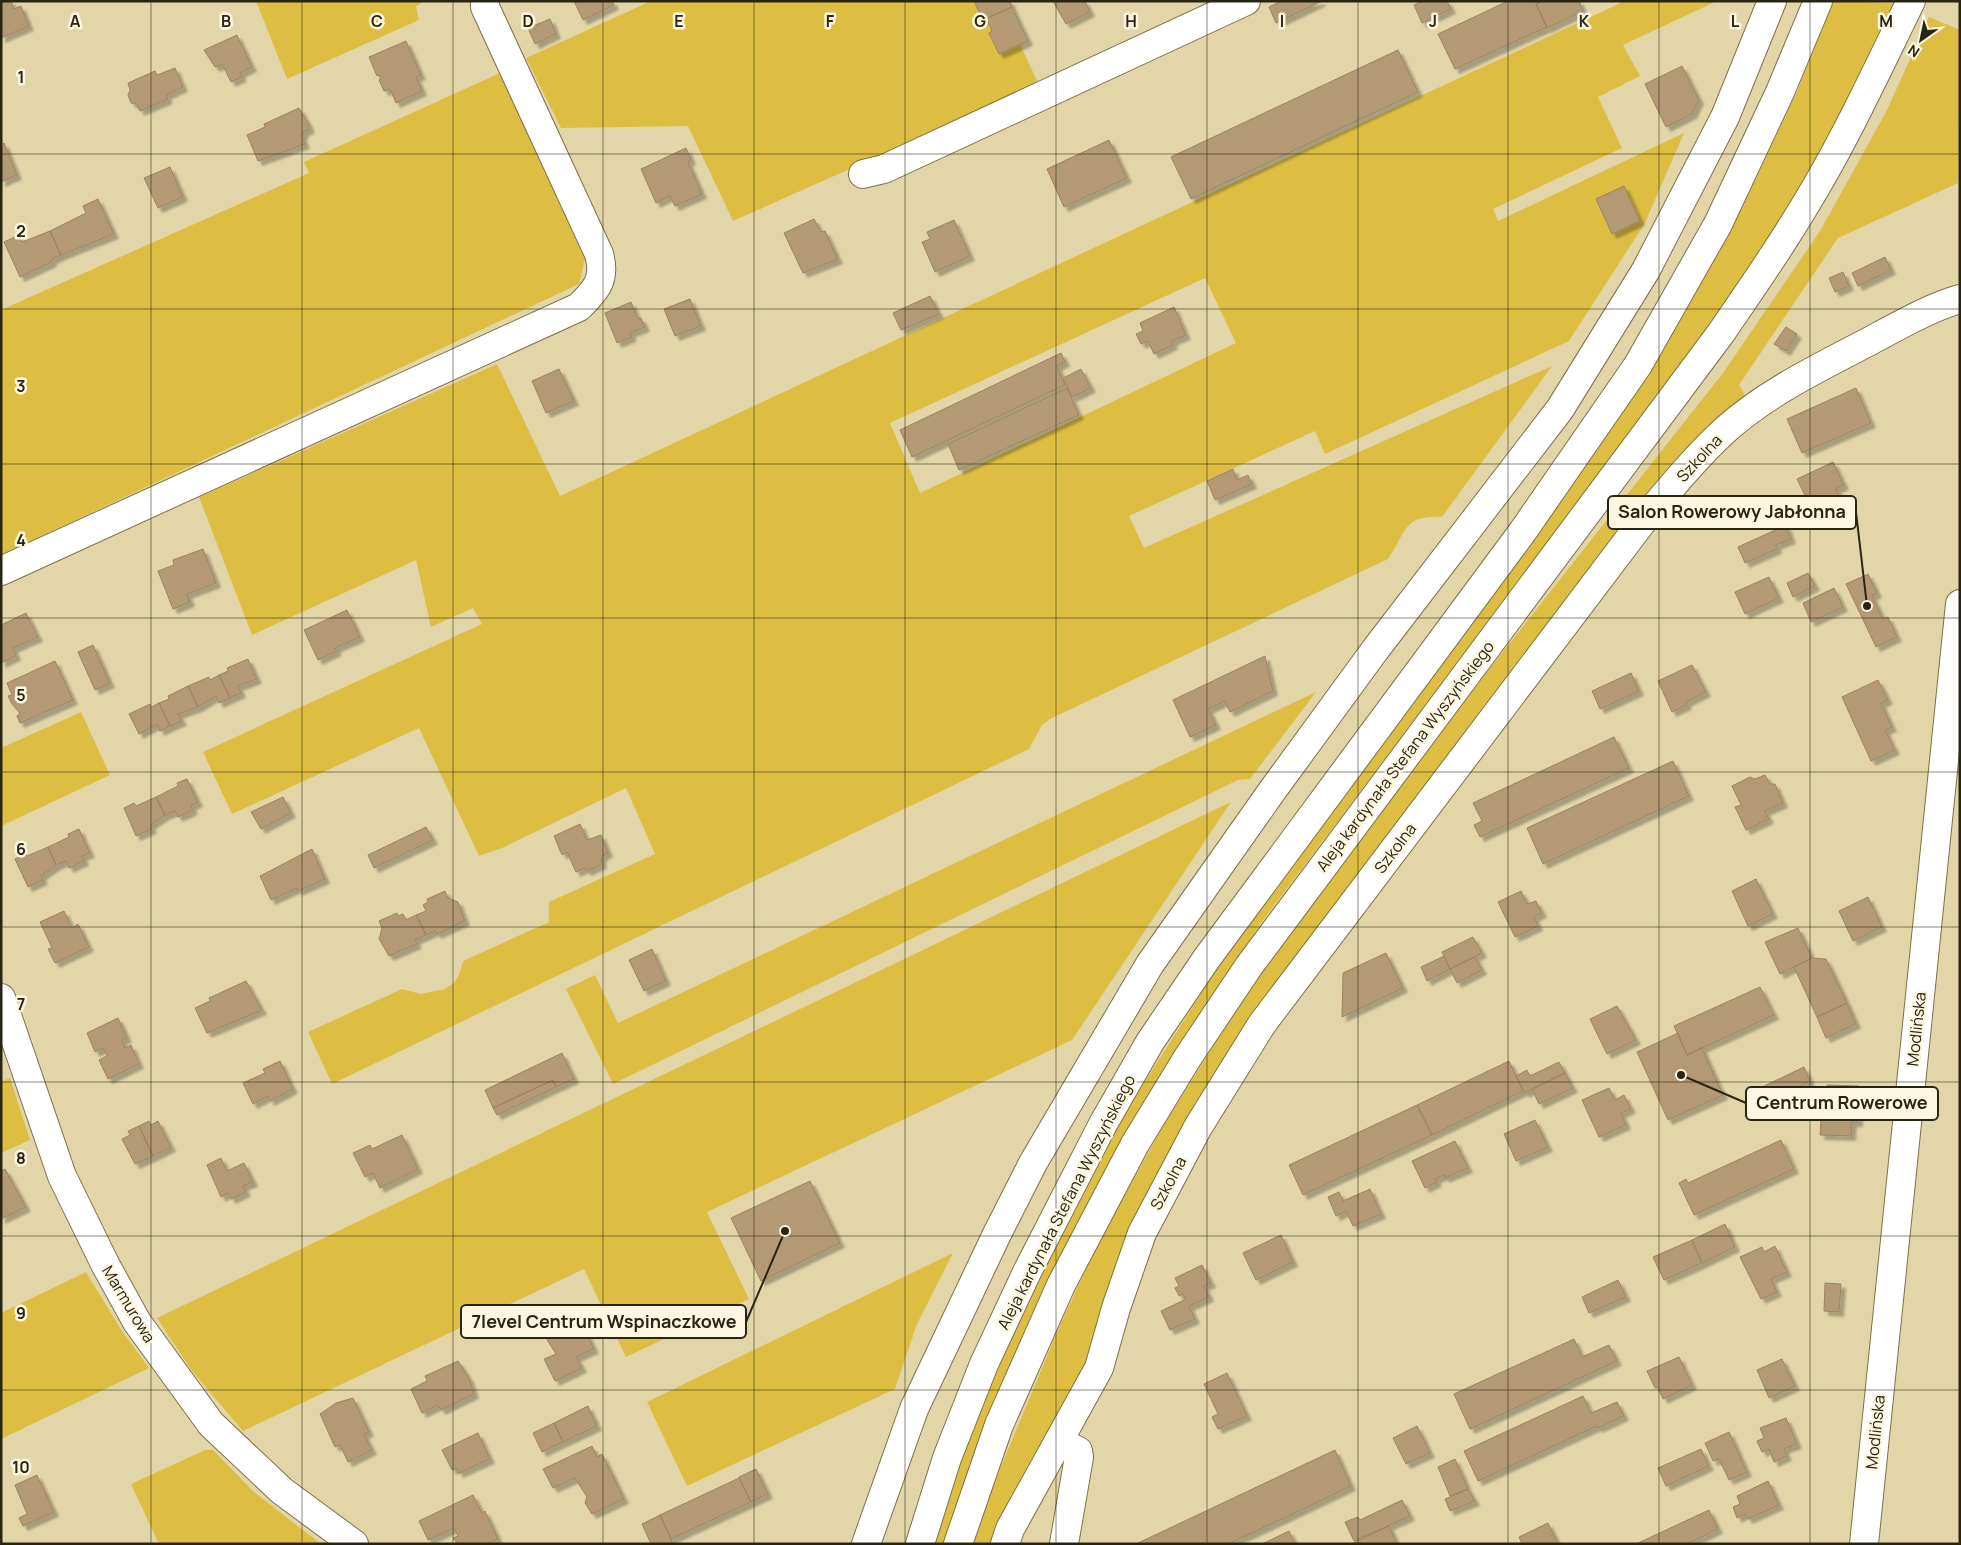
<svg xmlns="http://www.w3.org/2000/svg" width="1961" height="1545" font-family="Manrope,sans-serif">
<defs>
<filter id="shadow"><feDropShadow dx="4.5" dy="4.5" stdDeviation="1" flood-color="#0004"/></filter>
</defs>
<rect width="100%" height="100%" fill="#e2d6a9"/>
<path fill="#ddbe43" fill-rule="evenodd" d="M256 1H424L416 6 419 20 287 79Z
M651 1H1000L1039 85 733 221 688 126 561 128 526 58Z
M1625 1H1717L1623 45 1640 76 1598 97 1622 148 1493 209 1498 221 1684 133 1645 223 1569 341 1325 454 1315 431 1129 516 1144 548 1552 366 1442 517C1402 515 1407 532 1388 559L1050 719 1042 725 1029 749 332 1084 308 1032 402 989 421 994 445 989 455 982 460 972 463 961 549 922V902L655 854 626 788 502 848 479 856 419 728 232 814 203 752 482 624 473 608 431 627 416 560 252 635 199 497 497 364 560 496ZM1205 278 1236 343 920 493 890 423Z
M1832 1 1895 3 1830 133 1769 238 1691 352 1261 923 1184 1040 1023 1339 977 1445 943 1544H932L968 1441 1012 1335 1087 1181 1133 1100 1252 914 1671 332 1738 216 1797 92Z
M1929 17 1960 30 1958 183 1838 238 1739 385 1746 397 1258 1018 1082 1382 996 1544H972L980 1517 1057 1332 1097 1245 1161 1130 1240 1003 1389 796 1723 373 1820 231 1887 110Z
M500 73 585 259 579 284 1 555V310L309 173 304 162Z
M1316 692 1250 779 1238 780 613 1084 566 989 595 975 618 1023Z
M81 712 110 775 1 826V748Z
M1231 802 1072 1040 707 1212 749 1299 626 1357 584 1269 243 1431 192 1371 157 1318Z
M10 1078 30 1140 1 1153V1082Z
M953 1253 917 1324 895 1389 687 1486 647 1402Z
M86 1272 122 1331 149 1368 1 1439V1313Z
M205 1450H213L254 1492 321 1544H159L131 1484Z"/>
<path fill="#b49974" stroke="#9d835e" filter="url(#shadow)" d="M1 1H11L14 9 21 6 29 26 1 38Z
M574 1H612L614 5 583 20Z
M974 1H1010L1012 7 983 20Z
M1053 1H1085L1090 12 1066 24Z
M1281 1H1322L1276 23 1269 7Z
M1422 1H1447L1451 9 1422 23 1414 5Z
M1508 1H1542L1536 4 1547 27 1455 69 1438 34Z
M1542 1H1579L1583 11 1547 28 1536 4Z
M1012 7 1028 41 999 54 989 33 992 31 987 19 983 20Z
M550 19 556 34 535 44 528 28Z
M237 35 252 67 240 73 242 77 231 82 222 64 215 67 204 50Z
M406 41 421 75 416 77 422 91 396 103 390 89 384 91 379 80 381 79 379 75 377 76 369 57Z
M1398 50 1418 92 1191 199 1171 157Z
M1682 66 1699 100 1692 114 1666 127 1645 84Z
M175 68 183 87 166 95 168 99 140 111 137 104 131 103 128 95 130 90 128 83 155 71 157 75Z
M299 108 309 125V130L304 131 302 137 305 144 258 161 247 135 265 127 264 124Z
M1109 140 1127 178 1064 207 1047 169Z
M4 143 17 175 1 182V145Z
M686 148 691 160 688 162 702 194 675 206 670 196 656 203 641 169Z
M170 167 183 197 158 208 144 178Z
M1624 186 1640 221 1612 234 1596 199Z
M98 199 114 234 61 255 50 231 86 213 83 206Z
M814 219 821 232 825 231 838 259 803 273 784 233Z
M954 220 970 256 935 272 922 242 930 239 927 232Z
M50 231 61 255 51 260 52 262 20 277 4 242 19 235 22 242Z
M1885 257 1891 270 1858 286 1852 273Z
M1843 272 1849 286 1835 292 1829 278Z
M930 296 939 314 901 330 893 313Z
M690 299 701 326 675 336 664 309Z
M631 302 638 319 641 318 645 327 630 333 632 337 617 343 605 313Z
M1174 307 1186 335 1172 341 1173 345 1154 354 1148 341 1141 344 1136 334 1143 331 1140 323Z
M1786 327 1797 334 1786 351 1774 344Z
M1061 353 1065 362 1057 366 1065 385 912 457 900 430Z
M559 369 574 401 546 413 532 381Z
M1081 369 1091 388 1072 397 1063 378Z
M1067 388 1079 415 959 470 948 444Z
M1856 388 1871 423 1802 453 1787 419Z
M1833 462 1844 485 1836 489 1843 503 1815 516 1797 479Z
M1233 469 1237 480 1248 475 1252 484 1215 500 1207 481Z
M1786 525 1791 539 1776 545 1777 549 1745 563 1738 547Z
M203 549 216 583 187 594 190 602 173 609 158 571 174 565 173 560Z
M1808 573 1815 586 1793 597 1787 583Z
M1868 574 1877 593 1872 596 1883 619 1888 617 1897 637 1876 647 1846 584Z
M1769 577 1779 598 1745 614 1735 592Z
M1834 588 1843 607 1811 622 1803 603Z
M347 610 360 637 335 648 337 651 318 660 304 630Z
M26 613 38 637 13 648 16 656 1 663V625Z
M93 645 110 683 95 690 78 652Z
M1265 656 1273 691 1230 712 1225 701 1208 709 1216 725 1190 737 1173 700Z
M248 659 257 679 238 686 241 693 230 698 219 675 228 671 227 668Z
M55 661 73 700 20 723 17 716 20 713 12 704 8 696 12 695 7 683Z
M1692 665 1706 692 1686 702 1687 705 1672 712 1658 681Z
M1631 673 1639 691 1600 709 1592 691Z
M219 675 230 698 219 703 216 696 198 707 188 686 209 677 210 680Z
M1878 680 1888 700 1881 703 1892 727 1885 730 1895 750 1871 761 1842 697Z
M188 686 198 707 178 714 182 721 170 726 159 703 169 699 168 696Z
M159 703 170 726 160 731 157 724 139 734 129 714 150 704 151 707Z
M1614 737 1629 768 1480 837 1474 825 1482 821 1473 803Z
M1673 761 1689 796 1543 864 1527 828Z
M1765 775 1770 784H1775L1783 803 1765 811 1769 819 1746 830 1735 807 1741 805 1732 786 1750 777 1755 779Z
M187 779 198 802 191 806 193 810 178 817 175 811 165 815 156 797 178 786 177 783Z
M156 797 165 815 150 825 152 829 136 836 124 808 134 803 136 806Z
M283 797 291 813 261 829 251 812Z
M580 824 587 840 601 835 608 853 603 855 601 860 602 864 587 871 585 868 576 872 567 852 562 855 554 836Z
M426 827 433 840 374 868 368 855Z
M79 829 90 853 82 856 84 861 69 868 66 861 56 865 48 847 69 837 68 834Z
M48 847 56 865 41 876 43 880 28 887 15 859 26 854 27 856Z
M312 849 325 879 298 891 297 888 271 900 260 876Z
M1756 879 1773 914 1748 926 1732 891Z
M445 891 448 898 458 902 465 921 437 934 435 931 426 935 416 915 426 911 423 905 428 902 427 899Z
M1521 891 1527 904 1536 901 1542 913 1534 917 1538 926 1515 937 1498 902Z
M1868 897 1882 927 1853 941 1839 911Z
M64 911 72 928 78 924 89 947 55 963 48 949 52 948 40 922Z
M397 913 398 916 403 914 406 920 416 915 426 935 415 940 417 944 389 956 379 939 382 928 379 921Z
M1798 928 1812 958 1780 974 1765 942Z
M1473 937 1482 953 1450 969 1442 952Z
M652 949 666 981 644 991 629 960Z
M1386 953 1403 988 1342 1017 1343 973Z
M1444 956 1450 969 1427 981 1421 967Z
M1475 957 1482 970 1457 983 1450 969Z
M1812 958 1826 959 1847 1003 1817 1017 1794 967Z
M246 981 262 1010 207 1033 195 1008 210 1001 209 998Z
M1760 987 1774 1015 1687 1055 1674 1026Z
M1847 1003 1856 1024 1826 1038 1817 1017Z
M1617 1006 1636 1040 1607 1054 1590 1019Z
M118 1018 127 1038 122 1040 125 1048 131 1045 139 1064 108 1079 99 1060 107 1056 103 1048 95 1052 87 1033Z
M1678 1033 1687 1055 1702 1048 1723 1095 1668 1120 1637 1052Z
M562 1053 574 1079 556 1087 553 1080 493 1108 485 1090Z
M280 1061 293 1089 270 1101 268 1096 253 1104 243 1083 265 1073 263 1069Z
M1509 1061 1523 1091 1432 1135 1417 1105Z
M1559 1062 1565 1073 1525 1093 1516 1076 1527 1070 1530 1076Z
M1804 1067 1810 1081 1763 1106 1756 1090Z
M1565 1073 1573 1088 1539 1104 1532 1089Z
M553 1080 556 1087 497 1115 493 1108Z
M1827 1085 1859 1086 1858 1122H1852L1851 1136 1820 1135 1821 1120 1826 1119V1109H1817L1818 1095 1827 1096Z
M1609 1088 1615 1100 1624 1095 1631 1109 1621 1113 1626 1125 1599 1137 1582 1100Z
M1756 1090 1763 1106 1760 1108 1756 1102 1750 1104 1746 1095Z
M1417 1105 1432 1135 1303 1195 1289 1165Z
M1535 1120 1548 1147 1516 1161 1504 1134Z
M149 1121 151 1125 158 1121 171 1147 153 1156 139 1126Z
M139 1126 153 1156 135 1164 122 1139 130 1135 128 1131Z
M402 1135 418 1169 380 1188 373 1173 365 1177 353 1153 370 1145 372 1149Z
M1781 1140 1794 1169 1694 1215 1679 1183 1686 1179 1688 1183Z
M1455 1141 1468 1168 1445 1178 1444 1175 1435 1179 1437 1182 1425 1188 1412 1161Z
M221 1158 227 1171 244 1163 253 1182 243 1186 246 1192 231 1199 228 1193 221 1197 207 1165Z
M5 1169 26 1207 1 1219V1171Z
M810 1181 840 1243 761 1281 731 1218Z
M1370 1189 1381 1214 1353 1226 1346 1211 1336 1216 1328 1197 1339 1192 1343 1201Z
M1725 1224 1735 1247 1702 1263 1692 1240Z
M1281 1235 1293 1262 1256 1280 1243 1253Z
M1692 1240 1702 1263 1664 1280 1653 1257Z
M1775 1246 1787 1272 1771 1279 1777 1292 1761 1299 1740 1257 1762 1247 1764 1252Z
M1202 1265 1211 1283 1204 1286 1209 1297 1189 1306 1195 1319 1170 1330 1161 1311 1186 1299 1183 1294 1179 1296 1175 1288 1179 1286 1175 1278Z
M1618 1280 1626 1297 1589 1313 1582 1297Z
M1825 1283 1841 1284 1839 1312 1824 1311Z
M568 1325 572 1333 584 1328 594 1349 576 1357 582 1368 555 1381 544 1359 556 1354 546 1338Z
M1574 1339 1582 1357 1609 1345 1617 1361 1470 1429 1454 1394Z
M1679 1357 1692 1385 1663 1399 1658 1387 1655 1388 1647 1371Z
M1782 1359 1795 1386 1769 1398 1757 1370Z
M458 1361 469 1378 474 1394 441 1410 438 1405 422 1413 411 1389 427 1381 425 1376Z
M1227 1373 1247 1416 1218 1429 1212 1417 1218 1414 1204 1384Z
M1583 1396 1591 1413 1617 1402 1624 1416 1598 1428 1597 1426 1478 1481 1464 1451Z
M353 1398 369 1432 364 1434 372 1450 348 1462 340 1445 335 1447 320 1414 336 1403Z
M588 1406 597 1426 563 1442 554 1423Z
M1786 1418 1797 1444 1784 1449 1787 1456 1774 1462 1769 1449 1762 1452 1757 1441 1764 1438 1760 1428Z
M554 1423 563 1442 542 1452 533 1433Z
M1417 1426 1430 1453 1406 1464 1393 1438Z
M1729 1432 1747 1472 1729 1480 1719 1459 1713 1461 1705 1443Z
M478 1433 490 1459 459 1473 457 1468 452 1470 442 1450Z
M592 1446 597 1457 602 1454 624 1499 592 1514 585 1503 587 1497 575 1478 553 1488 543 1469Z
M1701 1449 1709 1466 1666 1486 1658 1468Z
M1335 1450 1351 1486 1282 1519 1228 1544H1136Z
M1455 1459 1468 1489 1450 1496 1438 1467Z
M756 1469 768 1494 751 1502 739 1477Z
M37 1475 54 1512 23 1526 19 1518 27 1514 15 1485Z
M739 1478 751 1502 671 1539 660 1515Z
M1768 1481 1779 1505 1748 1519 1745 1514 1737 1518 1733 1507 1740 1504 1737 1496Z
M1468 1489 1475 1501 1450 1511 1445 1499Z
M473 1495 482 1513 485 1511 498 1539 487 1544H458L453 1538 458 1536 454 1528 428 1540 419 1521Z
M1402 1500 1410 1516 1354 1541 1345 1522 1358 1517 1360 1520Z
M1709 1510 1718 1529 1687 1544H1636Z
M660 1515 671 1539 673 1544H651L642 1524Z
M1548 1523 1558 1544H1522L1519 1537Z
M1389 1526 1397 1544H1351Z
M1289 1531 1295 1544H1262Z"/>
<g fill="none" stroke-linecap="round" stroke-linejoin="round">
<g stroke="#7c7147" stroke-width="30">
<path id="minor" d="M863 174 884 169 1246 1
M1 571 579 307C597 289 606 279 599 254L485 7V1
M1 998 62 1176 105 1264 137 1322 211 1424 282 1491 354 1544
M1059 1441 1078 1451 1079 1457 1064 1544
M866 1544 914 1409 997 1234 1033 1163 1150 964 1272 791 1375 650 1560 409 1646 270 1725 117 1772 1
M1005 1544 1010 1529 1099 1368 1116 1308 1142 1233 1198 1127 1262 1024 1642 522C1668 491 1694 459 1724 431 1766 393 1820 367 1870 341 1898 326 1929 308 1960 299"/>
</g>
<g stroke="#7c7147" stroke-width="30">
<path id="major" d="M920 1544 947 1458 984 1364 1027 1272 1103 1124 1150 1042 1207 958 1523 531 1638 365 1718 224 1780 92 1818 1
M958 1544 999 1425 1061 1285 1135 1144 1188 1057 1249 966 1721 333C1754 285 1787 237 1816 187 1851 127 1880 64 1911 1
M1864 1544 1960 604"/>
</g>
<use href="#minor" stroke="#fff" stroke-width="28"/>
<use href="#major" stroke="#fff" stroke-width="28"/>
</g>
<path fill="none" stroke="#292513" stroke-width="1" stroke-opacity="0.55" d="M151 1V1544M302 1V1544M453 1V1544M603 1V1544M754 1V1544M905 1V1544M1056 1V1544M1207 1V1544M1358 1V1544M1508 1V1544M1659 1V1544M1810 1V1544M1 154H1960M1 309H1960M1 464H1960M1 618H1960M1 772H1960M1 927H1960M1 1082H1960M1 1236H1960M1 1390H1960"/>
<g text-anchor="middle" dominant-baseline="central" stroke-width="5" stroke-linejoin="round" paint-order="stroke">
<g font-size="16" fill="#292513" stroke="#fdf7e1">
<text transform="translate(1699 458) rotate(-47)">Szkolna</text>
<text transform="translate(1405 756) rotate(-53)">Aleja kardynała Stefana Wyszyńskiego</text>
<text transform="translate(1395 848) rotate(-53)">Szkolna</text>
<text transform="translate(1916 1029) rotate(-84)">Modlińska</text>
<text transform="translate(1168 1183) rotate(-62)">Szkolna</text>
<text transform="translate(1066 1202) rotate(-63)">Aleja kardynała Stefana Wyszyńskiego</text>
<text transform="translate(129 1304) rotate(59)">Marmurowa</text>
<text transform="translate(1875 1432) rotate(-84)">Modlińska</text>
</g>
</g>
<g font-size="16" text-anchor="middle" font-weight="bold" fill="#292513" stroke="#fdf7e1" stroke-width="5" stroke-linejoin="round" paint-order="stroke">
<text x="75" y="27">A</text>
<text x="226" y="27">B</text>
<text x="377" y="27">C</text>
<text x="528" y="27">D</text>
<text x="679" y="27">E</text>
<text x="830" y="27">F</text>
<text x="980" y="27">G</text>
<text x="1131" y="27">H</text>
<text x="1282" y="27">I</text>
<text x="1433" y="27">J</text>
<text x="1584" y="27">K</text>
<text x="1735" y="27">L</text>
<text x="1886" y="27">M</text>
<text x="21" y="83">1</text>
<text x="21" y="237">2</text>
<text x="21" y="392">3</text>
<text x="21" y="546">4</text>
<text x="21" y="701">5</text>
<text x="21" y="855">6</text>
<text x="21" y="1010">7</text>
<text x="21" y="1164">8</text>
<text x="21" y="1319">9</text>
<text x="21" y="1473">10</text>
</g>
<path fill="none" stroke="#292513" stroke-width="2" d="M1867 606L1856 512M1681 1075L1746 1103M785 1231L746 1322"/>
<g fill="#292513" stroke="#fdf7e1" stroke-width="2">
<circle cx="1867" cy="606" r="5"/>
<circle cx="1681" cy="1075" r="5"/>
<circle cx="785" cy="1231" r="5"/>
</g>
<g fill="#fdf7e1" stroke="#292513" stroke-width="2">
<rect x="1608" y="496" width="248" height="33" rx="5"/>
<rect x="1746" y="1087" width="192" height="33" rx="5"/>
<rect x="461" y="1305" width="285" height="33" rx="5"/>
</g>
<g font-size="18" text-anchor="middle" font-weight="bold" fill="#292513">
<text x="1732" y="518">Salon Rowerowy Jabłonna</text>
<text x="1842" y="1109">Centrum Rowerowe</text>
<text x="604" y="1328">7level Centrum Wspinaczkowe</text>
</g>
<rect width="1961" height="1545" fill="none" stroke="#292513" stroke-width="5"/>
<g transform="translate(1921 40) rotate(213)" stroke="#fdf7e1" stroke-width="4" paint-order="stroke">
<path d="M0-4L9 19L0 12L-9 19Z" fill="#292513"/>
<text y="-8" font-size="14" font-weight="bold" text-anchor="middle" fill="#292513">N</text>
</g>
</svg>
